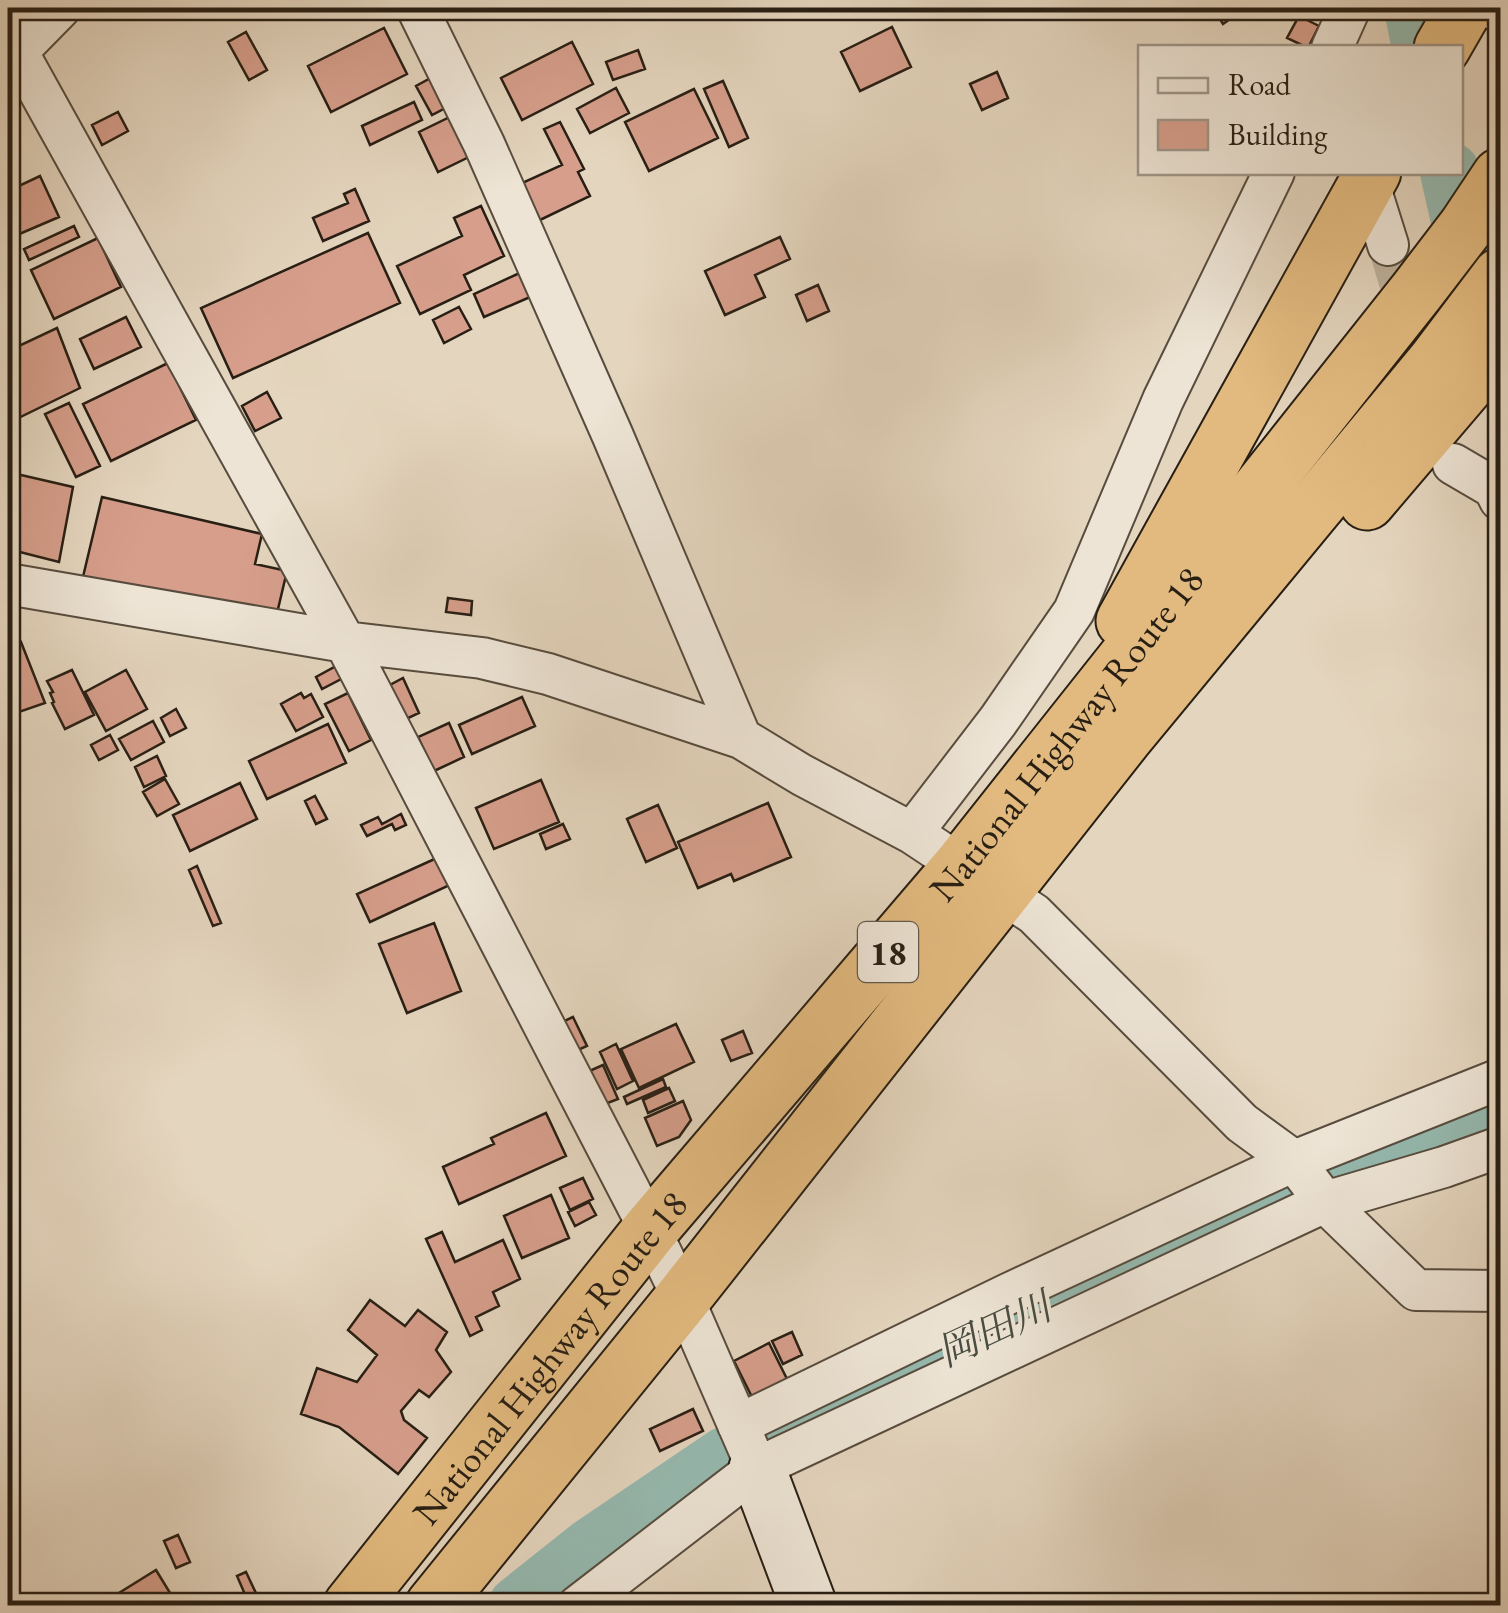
<svg xmlns="http://www.w3.org/2000/svg" width="1508" height="1613" font-family="'EB Garamond','Noto Serif JP',serif">
<rect width="100%" height="100%" fill="#e4d5be"/>
<filter id="stains"><feTurbulence type="fractalNoise" baseFrequency=".002" numOctaves="4"/><feColorMatrix values="0 0 0 0 .2 0 0 0 0 .09 0 0 0 0 .02 0 0 0 .5 -.17"/></filter>
<radialGradient id="worn" r=".72"><stop offset=".6" stop-color="#630" stop-opacity="0"/><stop offset="1" stop-color="#630" stop-opacity=".3"/></radialGradient>
<g fill="none" stroke-linecap="round" stroke-linejoin="round">
<path stroke="#95b9af" stroke-width="60" d="M1414 8 1422 48
M1450 172 1473 274
M518 1606 592 1547 725 1457 867 1386 1280 1193 1340 1167 1500 1105"/>
</g>
<path fill="#d69e8b" stroke="#281f14" stroke-width="2.5" d="M1213 8H1246L1223 24Z
M1299 16 1319 26 1308 48 1287 38Z
M892 27 911 67 860 91 841 52Z
M384 28 407 74 331 112 308 66Z
M246 32 267 70 249 80 228 42Z
M572 42 593 84 522 120 501 78Z
M638 50 645 69 613 80 606 62Z
M997 72 1008 98 982 110 970 84Z
M438 74 453 104 432 115 416 86Z
M723 81 748 138 729 147 704 89Z
M616 88 629 113 590 133 577 109Z
M694 89 718 138 649 171 625 122Z
M414 102 422 120 370 145 362 126Z
M118 112 128 131 102 145 92 125Z
M454 115 473 155 438 172 419 132Z
M560 122 584 169 578 172 590 196 540 220 522 183 562 165 544 129Z
M40 176 59 217 17 235 8 214V191Z
M355 189 369 221 323 241 313 218 348 203 344 194Z
M481 206 504 256 464 275 471 290 420 314 397 266 462 236 454 218Z
M74 226 79 237 29 260 24 249Z
M368 233 400 303 233 378 201 308Z
M780 237 790 259 755 275 765 297 725 315 705 271Z
M98 238 121 287 54 319 31 270Z
M526 270 537 294 484 317 474 294Z
M818 285 829 311 807 321 796 295Z
M459 307 471 329 444 343 433 320Z
M126 317 141 347 94 369 80 339Z
M57 328 80 388 8 423V351Z
M168 363 196 420 111 461 83 404Z
M267 392 281 418 255 431 242 406Z
M69 403 100 466 76 477 45 414Z
M8 472 73 487 59 562 8 549Z
M102 497 262 534 255 564 287 571 274 626 82 581Z
M448 598 472 601 471 615 446 612Z
M21 642 45 703 19 712 8 681V648Z
M338 665 345 677 322 689 316 677Z
M72 670 94 715 65 729 52 703 54 702 50 693 53 692 47 681Z
M126 670 147 709 106 731 85 692Z
M403 678 419 713 404 720 388 686Z
M301 693 304 698 311 694 323 717 296 731 281 704Z
M348 693 371 740 349 751 325 704Z
M522 697 535 726 472 754 459 725Z
M176 709 186 728 170 736 161 718Z
M153 721 164 742 131 760 119 739Z
M449 723 464 757 434 771 418 737Z
M328 724 346 763 267 799 249 761Z
M110 735 118 750 99 760 91 745Z
M157 756 166 776 144 787 135 767Z
M165 779 179 804 157 816 143 792Z
M541 780 559 822 494 849 476 808Z
M240 783 257 819 190 851 173 815Z
M315 796 327 819 316 824 305 801Z
M768 803 791 857 734 881 731 874 698 888 678 842Z
M658 805 677 848 646 862 627 819Z
M401 814 406 825 395 830 392 824 367 836 361 825 378 817 382 824Z
M563 824 570 839 546 849 540 834Z
M439 857 452 884 370 922 357 894Z
M197 866 221 923 213 926 189 870Z
M434 923 461 991 407 1013 379 944Z
M573 1017 587 1046 578 1050 564 1021Z
M676 1024 694 1062 639 1088 621 1049Z
M743 1031 752 1053 731 1061 722 1040Z
M616 1044 633 1081 617 1089 600 1052Z
M603 1065 618 1099 600 1106 585 1073Z
M663 1079 666 1087 627 1104 624 1097Z
M669 1088 675 1101 648 1113 643 1100Z
M683 1101 691 1120 679 1137 657 1146 645 1118Z
M546 1113 566 1156 459 1204 443 1167 494 1144 491 1138Z
M583 1178 593 1199 570 1210 560 1188Z
M551 1195 569 1238 522 1258 504 1216Z
M589 1202 596 1215 575 1226 568 1212Z
M442 1232 455 1262 503 1240 520 1279 493 1292 499 1306 476 1317 482 1330 470 1336 426 1239Z
M370 1300 405 1326 418 1310 447 1332 436 1350 451 1372 429 1397 419 1390 401 1411 404 1420 427 1438 398 1474 339 1427 301 1414 317 1368 357 1382 377 1355 348 1330Z
M792 1332 802 1355 783 1364 772 1341Z
M769 1343 787 1379 752 1397 734 1361Z
M693 1409 703 1431 660 1451 650 1429Z
M178 1535 190 1562 176 1568 164 1541Z
M156 1570 178 1606H98Z
M246 1572 262 1606H250L237 1576Z"/>
<g fill="none" stroke-linecap="round" stroke-linejoin="round">
<path stroke="#beb19c" stroke-width="40" stroke-dasharray="40 20" stroke-linecap="butt" d="M1388 245 1432 395"/>
<g stroke="#574c3e" stroke-width="44">
<path id="street" d="M417 8 484 144 612 434 741 738
M1499 8 1500 13
M8 35 345 642 650 1230 683 1298 757 1468
M1332 48 1350 8
M8 61 60 8
M1372 194 1388 245
M1453 464 1494 488 1500 500
M8 584 345 642 482 658 548 674 741 738 802 775 912 833 1034 914 1242 1123 1294 1161 1325 1202 1416 1290 1500 1291
M912 833 998 721 1074 611 1163 400 1274 172
M738 1425 1008 1294 1294 1161 1500 1079
M578 1606 757 1468 1325 1202 1444 1167 1500 1147"/>
</g>
<g stroke="#281f14" stroke-width="59">
<path id="secondary" d="M757 1468 809 1606"/>
</g>
<g stroke="#281f14" stroke-width="59">
<g id="highway">
<path d="M1442 48 1465 8"/>
<path d="M1367 502 1500 346"/>
<path d="M1124 621 1373 172"/>
<path id="s1" d="M351 1606 650 1230 962 865 1417 291 1466 227 1500 176"/>
<path d="M433 1606 683 1298 1125 737 1435 362 1500 276"/>
</g>
</g>
<use href="#street" stroke="#ede4d5" stroke-width="40"/>
<use href="#secondary" stroke="#ede4d5" stroke-width="55"/>
<use href="#highway" stroke="#e2ba7f" stroke-width="55"/>
</g>
<g text-anchor="middle" dominant-baseline="central" stroke-width="8" stroke-linejoin="round" paint-order="stroke">
<rect fill="#ede4d5" stroke="#635a4e" stroke-width="2.5" x="858" y="922" width="60" height="60" rx="8"/>
<g font-size="35" font-weight="bold" fill="#281f14">
<text x="888" y="952">18</text>
</g>
<g font-size="38" fill="#281f14" stroke="#ede4d5">
<text stroke="none"><textPath href="#s1" startOffset="1128">National Highway Route 18</textPath></text>
<text stroke="none"><textPath href="#s1" startOffset="318">National Highway Route 18</textPath></text>
</g>
<g font-size="40" font-style="italic" fill="#494d42" stroke="#ede4d5">
<text transform="translate(994 1329) rotate(-25)">岡田川</text>
</g>
</g>
<rect width="1508" height="1613" fill="none" stroke="#e4d5be" stroke-width="40"/>
<rect x="10" y="10" width="1488" height="1593" fill="none" stroke="#281f14" stroke-width="5"/>
<rect x="20" y="20" width="1468" height="1573" fill="none" stroke="#281f14" stroke-width="2.5"/>
<rect x="1138" y="45" width="325" height="130" fill="#ede4d5" stroke="#9e9588" stroke-width="2.5"/>
<rect x="1158" y="78" width="50" height="15" fill="#ede4d5" stroke="#9e9588" stroke-width="2.5"/>
<text x="1228" y="95" font-size="30" fill="#281f14">Road</text>
<rect x="1158" y="120" width="50" height="30" fill="#d69e8b" stroke="#9e9588" stroke-width="2.5"/>
<text x="1228" y="145" font-size="30" fill="#281f14">Building</text>
<rect width="100%" height="100%" filter="url(#stains)"/>
<rect width="100%" height="100%" fill="url(#worn)"/>
</svg>
